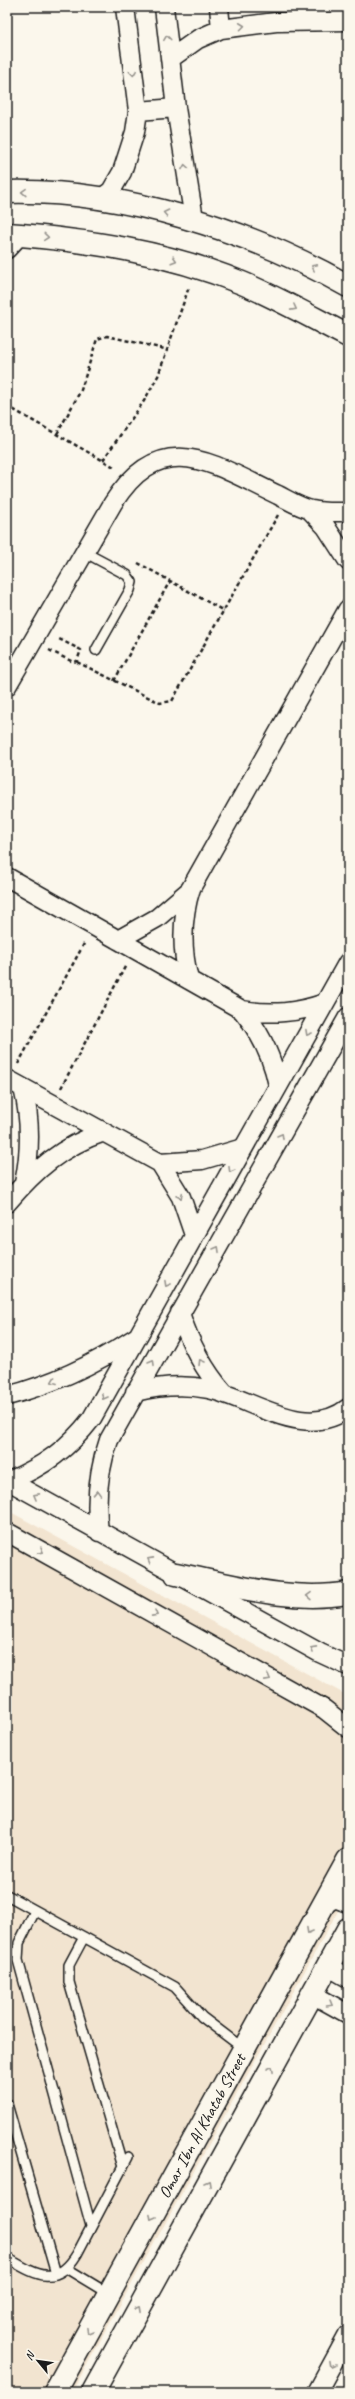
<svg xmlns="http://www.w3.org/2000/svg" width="355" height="2399" font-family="Caveat,sans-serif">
<rect width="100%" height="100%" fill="#fbf7ec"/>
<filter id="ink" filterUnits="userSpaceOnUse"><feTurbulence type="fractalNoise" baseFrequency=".025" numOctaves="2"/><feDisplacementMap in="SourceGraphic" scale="8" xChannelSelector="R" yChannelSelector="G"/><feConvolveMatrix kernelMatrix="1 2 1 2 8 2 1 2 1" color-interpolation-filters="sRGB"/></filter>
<g filter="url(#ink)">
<path fill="#f2e4d0" d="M7 1510 348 1696V1893L72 2392H7Z"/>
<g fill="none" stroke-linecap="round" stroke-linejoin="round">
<g stroke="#1c1c1c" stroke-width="12">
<path id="service" d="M84 552 127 575 132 582 130 590 96 650
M7 1895 175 1987 202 2017 244 2049
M35 1911 19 1943 18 1960 91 2226
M84 1937 69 1965V1982L123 2167
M7 2104 56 2274
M7 2258C35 2274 56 2289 77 2254L128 2157
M66 2268 109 2294"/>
</g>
<g stroke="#1c1c1c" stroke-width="21">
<path id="minor" d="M164 7 176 108 194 219
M219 7 221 29
M170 59 198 39 221 29 276 22 348 21
M138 111 176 108
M100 199 111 191 122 172 135 132 138 111 125 7
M7 249 20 235
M310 510 326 527 348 561
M7 686 113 503C162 425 214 465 278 495 288 500 301 508 312 510 323 513 336 512 348 512
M7 877 242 1010C272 1015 297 1013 325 1003
M118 940 157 918 191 889
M189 980C181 948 181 919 191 888L348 609
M242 1010C261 1033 272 1056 278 1085
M7 1079 160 1163 181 1197 194 1235
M23 1088C31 1120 31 1150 24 1183
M160 1163 202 1160 243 1148
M7 1203C35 1170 62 1146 104 1132
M180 1313C190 1344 203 1369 224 1393
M135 1392C160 1386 183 1384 208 1389 252 1398 305 1442 348 1408
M7 1396C54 1384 95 1364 135 1338
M7 1480 320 1653 348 1666
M9 1481C43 1467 69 1448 92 1418L348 962
M7 1532 324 1709 348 1728
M99 1532C95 1499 98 1471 109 1440L348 1017
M327 1966 348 1978
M312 1994 348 2014
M317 2392 348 2335"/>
</g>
<g stroke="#1c1c1c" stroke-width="25">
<g id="tertiary">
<path d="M7 192C121 189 250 230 348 286"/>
<path d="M7 234C87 240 167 252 242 283 278 298 313 318 348 336"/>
<path d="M176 1574C232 1585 291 1603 348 1593"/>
<path d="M326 1901 335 1896 348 1901"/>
<path id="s1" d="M55 2392 348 1860"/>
<path d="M93 2392 348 1929"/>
</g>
</g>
<path stroke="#1c1c1c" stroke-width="2.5" stroke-dasharray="4 3" stroke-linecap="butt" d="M7 406 116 468
M57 434 81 390 97 339 107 336 169 350
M103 460 144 401 158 376 189 287
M138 563 224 611
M49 650 73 662 77 661 81 650 57 638
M77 662 160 703 172 701 278 515
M114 681 170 581
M18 1064 85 942
M61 1088 126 965"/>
<use href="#service" stroke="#fbf7ec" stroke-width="9"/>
<use href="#minor" stroke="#fbf7ec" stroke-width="18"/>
<use href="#tertiary" stroke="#fbf7ec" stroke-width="22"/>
</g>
<defs><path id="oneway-chevron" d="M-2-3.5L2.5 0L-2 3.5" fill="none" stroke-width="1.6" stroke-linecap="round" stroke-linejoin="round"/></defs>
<g stroke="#97948e">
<use href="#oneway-chevron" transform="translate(242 26) rotate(-7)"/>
<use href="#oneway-chevron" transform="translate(167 38) rotate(-97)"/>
<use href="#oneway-chevron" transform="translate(133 73) rotate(83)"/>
<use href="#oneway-chevron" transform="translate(185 167) rotate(-99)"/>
<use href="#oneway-chevron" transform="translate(24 192) rotate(-178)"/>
<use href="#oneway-chevron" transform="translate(166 213) rotate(-168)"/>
<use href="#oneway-chevron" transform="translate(46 237) rotate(5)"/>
<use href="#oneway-chevron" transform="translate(174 260) rotate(16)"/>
<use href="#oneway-chevron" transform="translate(314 267) rotate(-153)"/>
<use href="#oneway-chevron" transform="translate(294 308) rotate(28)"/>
<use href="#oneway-chevron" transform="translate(308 1033) rotate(119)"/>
<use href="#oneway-chevron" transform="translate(281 1136) rotate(-60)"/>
<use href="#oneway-chevron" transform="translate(231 1170) rotate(120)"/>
<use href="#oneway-chevron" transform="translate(180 1196) rotate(64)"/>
<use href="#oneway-chevron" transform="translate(217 1249) rotate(-60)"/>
<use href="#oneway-chevron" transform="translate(167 1284) rotate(119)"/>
<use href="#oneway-chevron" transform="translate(152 1362) rotate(-60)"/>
<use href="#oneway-chevron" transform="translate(201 1362) rotate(-121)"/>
<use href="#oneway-chevron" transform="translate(54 1381) rotate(159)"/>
<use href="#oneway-chevron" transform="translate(104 1397) rotate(119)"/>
<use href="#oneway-chevron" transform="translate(97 1493) rotate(-88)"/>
<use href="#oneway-chevron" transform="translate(36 1496) rotate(-151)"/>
<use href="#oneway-chevron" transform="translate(41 1551) rotate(29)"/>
<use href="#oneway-chevron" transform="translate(150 1560) rotate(-151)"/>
<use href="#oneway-chevron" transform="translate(309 1596) rotate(-179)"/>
<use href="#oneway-chevron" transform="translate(155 1614) rotate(29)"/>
<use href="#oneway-chevron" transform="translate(313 1649) rotate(-151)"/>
<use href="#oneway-chevron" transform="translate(268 1678) rotate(29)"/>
<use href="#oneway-chevron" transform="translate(309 1931) rotate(119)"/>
<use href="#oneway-chevron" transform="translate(330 2004) rotate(30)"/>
<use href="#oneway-chevron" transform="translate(271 2069) rotate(-61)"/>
<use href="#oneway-chevron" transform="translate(208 2183) rotate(-61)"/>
<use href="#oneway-chevron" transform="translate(152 2217) rotate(119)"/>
<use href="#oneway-chevron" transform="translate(138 2309) rotate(-61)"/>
<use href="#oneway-chevron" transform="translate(89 2331) rotate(119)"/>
<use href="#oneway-chevron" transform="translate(332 2364) rotate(119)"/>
</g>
</g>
<g text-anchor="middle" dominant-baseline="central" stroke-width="3" stroke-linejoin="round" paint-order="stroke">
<g font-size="17" fill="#1c1c1c" stroke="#fbf7ec">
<text stroke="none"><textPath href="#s1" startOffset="304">Omar Ibn Al Khatab Street</textPath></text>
</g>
</g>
<rect width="355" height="2399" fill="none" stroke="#fbf7ec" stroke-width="24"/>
<rect x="12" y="12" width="331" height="2375" fill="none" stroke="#1c1c1c" stroke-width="1.5" filter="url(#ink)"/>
<g transform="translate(38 2361) rotate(299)" stroke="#fbf7ec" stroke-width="3" paint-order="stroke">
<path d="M0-3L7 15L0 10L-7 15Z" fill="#1c1c1c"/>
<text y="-6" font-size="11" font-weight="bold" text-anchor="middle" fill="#1c1c1c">N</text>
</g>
</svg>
